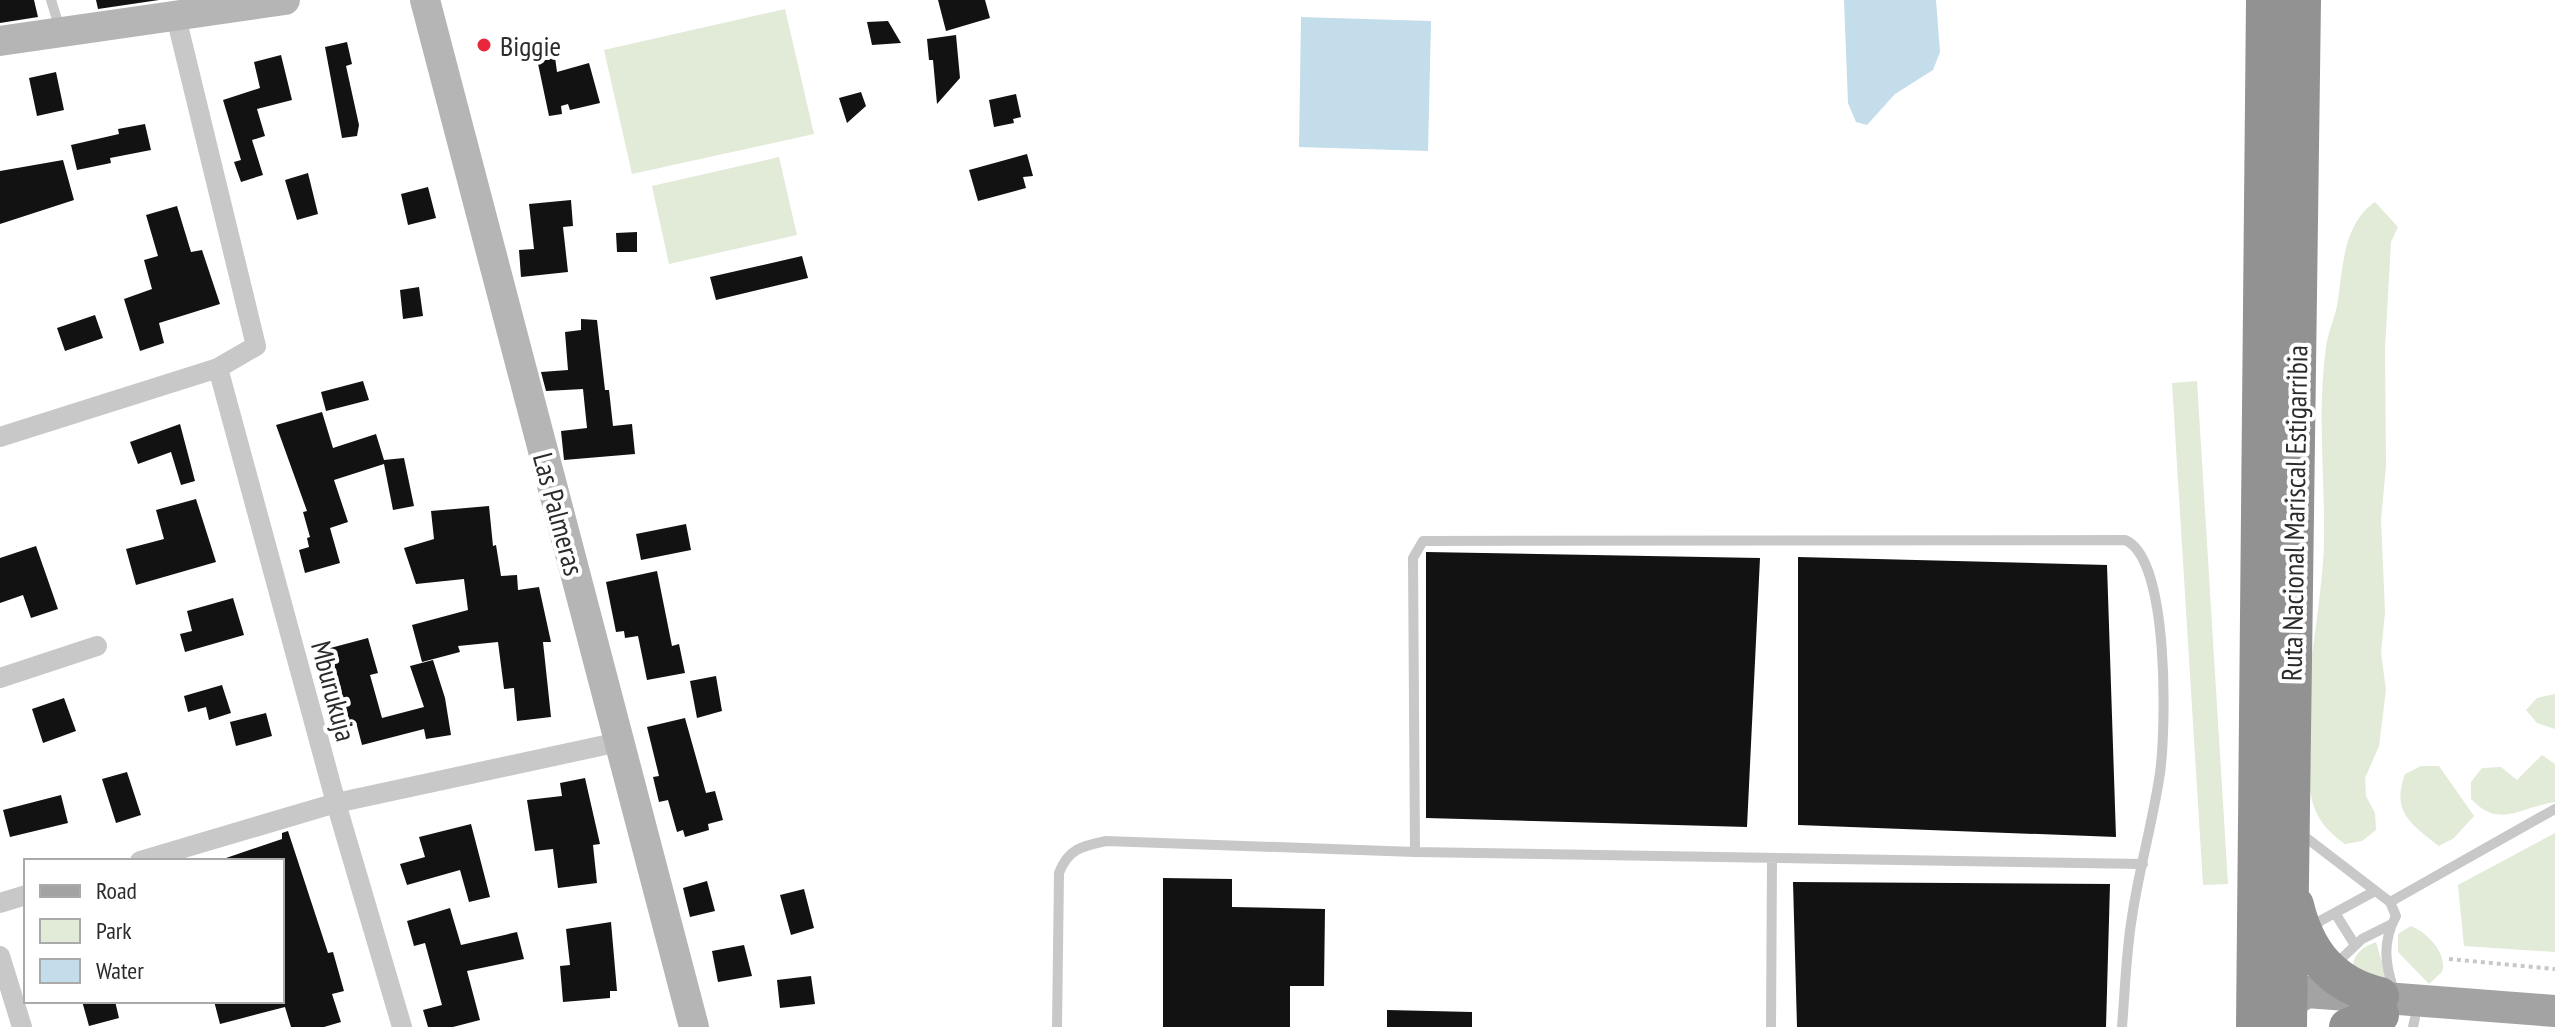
<svg xmlns="http://www.w3.org/2000/svg" width="2555" height="1027" font-family="'PT Sans Narrow',sans-serif">
<rect width="100%" height="100%" fill="#fff"/>
<path fill="#e2ead8" d="M785 9 814 134 632 174 604 50Z
M779 157 797 235 669 264 652 186Z
M2375 202 2398 227 2391 242 2385 349 2386 466 2381 520 2385 612 2381 653 2386 690 2379 746 2365 778 2366 796 2375 813 2376 830 2362 841 2345 844C2327 831 2316 819 2311 796 2294 720 2322 620 2324 542 2325 478 2317 411 2326 347 2328 331 2336 316 2338 300 2343 265 2344 223 2375 202Z
M2197 381 2228 884 2203 885 2172 383Z
M2555 694V729L2537 723 2526 710 2537 698Z
M2542 755 2555 764V802C2517 808 2500 829 2471 799V782L2482 768 2501 767 2517 780Z
M2421 766H2439L2474 816 2454 838 2439 846C2411 824 2391 812 2405 774Z
M2555 833V952L2464 946 2458 885Z
M2411 926C2427 932 2448 954 2442 972L2429 984 2398 952V934Z
M2376 942 2387 979 2385 984 2353 965C2354 953 2365 946 2376 942Z"/>
<path fill="#c3ddeb" d="M1844 0H1936L1940 52 1933 70 1895 94 1867 125 1856 122 1848 103Z
M1301 17 1431 21 1428 151 1299 147Z"/>
<path fill="#121212" d="M0 0H34L38 17 0 23Z
M96 0H159L98 9Z
M938 0H985L990 18 946 31Z
M888 21 901 43 872 45 867 22Z
M956 35 960 78 937 104 933 60H929L927 39Z
M347 42 352 64 346 66 359 125 357 136 342 138 325 47Z
M281 55 292 100 257 109 265 136 252 140 263 175 241 182 234 162 241 160 223 100 260 88 254 62Z
M555 57 557 72 589 63 600 103 570 110 568 104 561 106 562 114 549 116 537 59Z
M56 72 64 110 37 116 29 78Z
M861 92 866 106 847 123 839 98Z
M1016 94 1021 117 1013 119 1014 123 994 127 989 100Z
M145 124 151 150 110 158 111 163 77 170 71 145 119 134 118 129Z
M1027 154 1033 176 1023 177 1026 188 978 201 969 170Z
M63 160 74 200 0 224V171Z
M308 173 318 214 297 220 285 180Z
M428 187 436 218 408 225 401 194Z
M571 200 573 226 563 227 568 272 521 277 519 250 534 249 529 204Z
M177 206 191 252 202 250 220 304 159 323 164 343 140 351 124 299 152 289 144 260 158 256 146 215Z
M637 232V252H617L616 233Z
M802 256 808 278 716 300 710 277Z
M419 287 423 316 403 319 400 290Z
M95 315 103 338 65 351 57 328Z
M581 319 597 320 605 390H609L613 426 632 424 635 454 564 460 561 431 587 428 583 389 546 391 541 372 568 370 565 332 581 330Z
M363 381 369 400 326 411 321 392Z
M322 412 333 448 376 434 384 460 404 458 414 506 393 510 384 464 334 480 348 522 330 528 340 563 305 573 299 550 309 547 307 538 310 537 303 512 307 511 276 425Z
M180 424 195 481 181 485 171 452 138 464 130 442Z
M196 499 216 562 136 585 126 549 164 539 156 510Z
M489 506 493 546 496 545 501 576 517 575 518 590 539 587 551 642H543L551 717 517 721 514 688 504 689 498 642 458 646 460 652 422 662 412 625 468 610 464 579 416 584 404 548 434 539 431 511Z
M686 524 691 550 641 560 636 534Z
M36 546 58 609 31 618 23 595 0 603V558Z
M1426 552 1760 558 1747 827 1426 818Z
M1798 557 2107 565 2116 837 1798 825Z
M657 571 672 646 679 644 685 673 647 680 638 636 625 638 624 631 616 632 606 582Z
M233 598 244 635 185 652 180 634 192 631 187 611Z
M368 638 378 673 370 675 382 718 424 707 410 666 433 660 445 698 451 735 426 739 424 729 362 745 356 722 334 729 323 691 329 689 319 651Z
M716 676 722 711 697 718 690 681Z
M222 685 231 713 209 720 206 707 188 712 184 696Z
M64 698 76 731 43 743 32 709Z
M266 713 272 736 236 746 230 722Z
M685 718 706 793 715 791 723 820 708 824 709 830 685 837 683 830 677 832 668 800 659 802 653 777 659 776 647 727Z
M127 772 141 815 116 823 102 779Z
M585 778 600 844 593 845 597 883 558 888 553 849 535 851 527 800 562 796 560 783Z
M61 795 68 823 10 837 3 810Z
M471 824 490 897 469 902 460 870 407 885 400 864 425 857 419 837Z
M288 831 328 953 333 952 344 991 332 994 341 1022 324 1027H291L285 1007 220 1024 214 1001H283L282 861H227L226 858 282 839V833Z
M1163 878 1232 879V907L1325 909 1324 986H1290V1027H1163Z
M707 881 715 911 690 917 683 888Z
M1793 882 2110 884 2106 1027H1797Z
M804 889 814 928 791 935 780 895Z
M450 908 461 945 517 932 524 959 467 971 480 1020 453 1027H428L423 1010 442 1005 425 943 414 946 407 921Z
M611 922 617 991H610V998L563 1002 560 966 570 965 566 929Z
M744 945 752 976 718 982 712 951Z
M811 976 815 1004 780 1008 777 980Z
M82 1001H115L119 1018 89 1026Z
M1387 1010 1472 1012V1027H1387Z"/>
<g fill="none" stroke-linecap="round" stroke-linejoin="round">
<path stroke="#c8c8c8" stroke-width="4" stroke-dasharray="4 4" stroke-linecap="butt" d="M2449 959 2555 969"/>
<path stroke="#c8c8c8" stroke-width="10" d="M51 0 60 29
M2300 833 2390 902 2396 916C2382 942 2385 964 2394 991
M1415 852 1413 558 1423 541 2125 540C2170 558 2166 730 2160 773 2153 821 2139 869 2132 917 2126 953 2125 991 2122 1027
M2390 902 2555 809
M2335 913 2355 945
M2314 930 2320 921 2375 891
M2341 966 2340 960 2362 939 2390 925
M1057 1027 1059 873C1068 849 1082 846 1106 841L1415 852 2143 864
M1771 1027 1772 858
M2413 1027 2415 1018"/>
<path stroke="#c8c8c8" stroke-width="20" d="M218 368 336 803 402 1027
M0 437 218 368 256 346 176 17
M0 678 97 646
M140 861 336 803 619 742
M0 903 26 895
M0 956 22 1027"/>
<path stroke="#b5b5b5" stroke-width="30" d="M425 0 694 1027
M0 41 285 0"/>
<path stroke="#a3a3a3" stroke-width="32" d="M2287 1004 2307 992 2555 1011"/>
<path stroke="#929292" stroke-width="38" d="M2295 905C2306 952 2332 985 2380 996
M2255 1027 2265 0
M2288 1027 2302 0
M2348 1027 2380 1015"/>
</g>
<circle fill="#e8273b" stroke="#fff" stroke-width="3" cx="484" cy="45" r="8"/>
<g text-anchor="middle" dominant-baseline="central" stroke-width="8" stroke-linejoin="round" paint-order="stroke">
<g font-size="28" fill="#2b2b2b" stroke="#fff" text-anchor="start">
<text x="500" y="45">Biggie</text>
</g>
<g font-size="28" fill="#2b2b2b" stroke="#fff">
<text transform="translate(2294 513) rotate(-89)">Ruta Nacional Mariscal Estigarribia</text>
<text transform="translate(559 514) rotate(75)">Las Palmeras</text>
<text transform="translate(334 691) rotate(75)">Mburukuja</text>
</g>
</g>
<rect x="24" y="859" width="260" height="144" fill="#ffffff" stroke="#aaaaaa" stroke-width="2"/>
<rect x="40" y="885" width="40" height="12" fill="#a3a3a3" stroke="#aaaaaa" stroke-width="2"/>
<text x="96" y="899" font-size="24" fill="#2b2b2b">Road</text>
<rect x="40" y="919" width="40" height="24" fill="#e2ead8" stroke="#aaaaaa" stroke-width="2"/>
<text x="96" y="939" font-size="24" fill="#2b2b2b">Park</text>
<rect x="40" y="959" width="40" height="24" fill="#c3ddeb" stroke="#aaaaaa" stroke-width="2"/>
<text x="96" y="979" font-size="24" fill="#2b2b2b">Water</text>
</svg>
